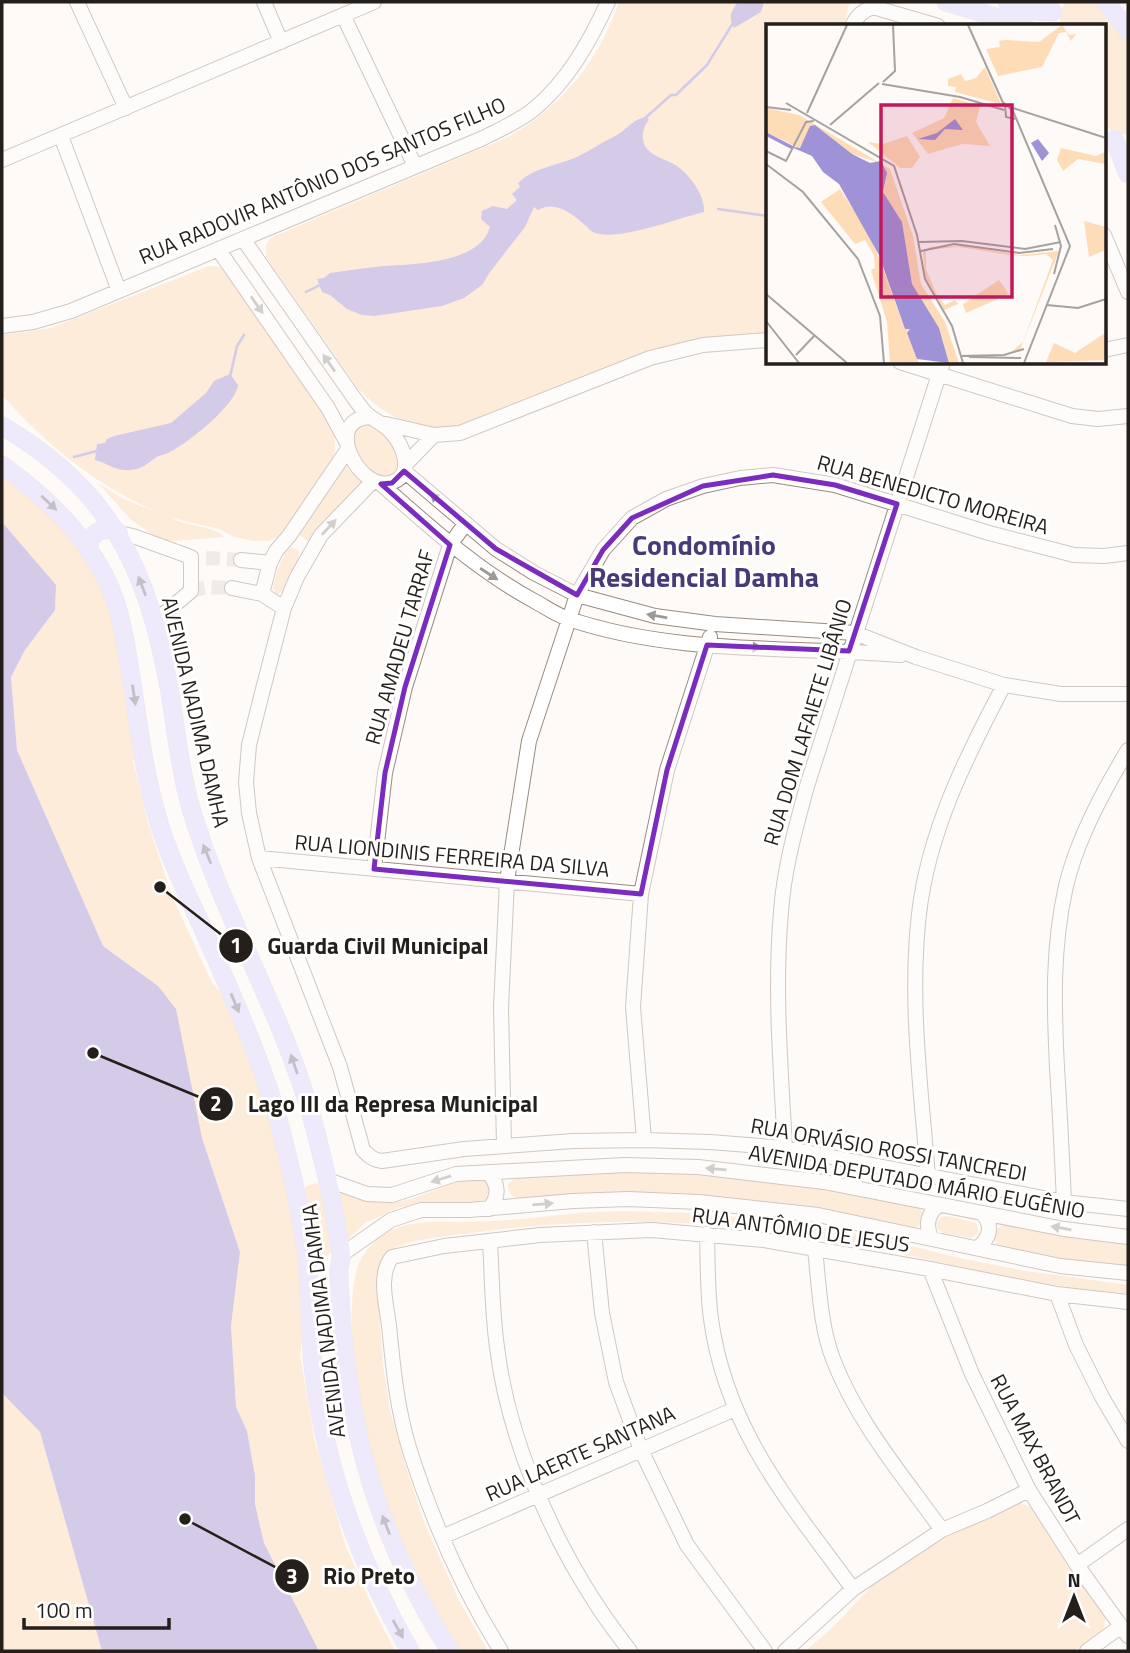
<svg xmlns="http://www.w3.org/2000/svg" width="1130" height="1653" font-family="'Titillium Web',sans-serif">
<rect width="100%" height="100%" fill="#fdfaf7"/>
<path fill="#fddcb7" d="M619 2H852L849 5 844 26H768V333L699 339 474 421C465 423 455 427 447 428 412 431 379 412 357 387L266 257V245L270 238 506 138C562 107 598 62 619 2Z
M1067 2H1098L1119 27 1128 44V134H1116L1104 125V26H1059L1062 7Z
M209 266 220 267 226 274 331 422C335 435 336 445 334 459L279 536 269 541H255L234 537 219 529 172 518C184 526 216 526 224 537L173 541 156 537 130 519 98 483 124 499 159 513C95 485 48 446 2 395V335L51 328Z
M370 423C388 432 395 446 400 464L394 475 377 476C358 462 354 453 354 430L362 424Z
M344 460 349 470 363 482 326 519 309 542 297 533Z
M2 474C46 508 94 550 111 606 119 632 122 673 126 702L132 714 138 754 133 760 148 823 172 896 211 981 227 1000 274 1127 298 1248 304 1321 300 1355 314 1438 345 1544 373 1608 395 1651H319L264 1543 255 1504V1476L247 1431 236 1407 231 1326 240 1251 202 1138 192 1098 158 986 103 946 17 750 11 677 25 650 55 610 56 585 2 522Z
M291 547 299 551C300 564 288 577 284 589L277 595 273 589C276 575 280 556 291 547Z
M625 1171 698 1173 773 1180 917 1206C928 1214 926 1225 913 1228 779 1197 655 1187 517 1199 510 1195 508 1192 508 1184L517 1176Z
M479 1178 492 1183 489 1201 462 1205 423 1203 397 1208 365 1223 345 1242 336 1188C357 1196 377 1205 400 1201 428 1197 447 1180 479 1178Z
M315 1183 323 1187 332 1250C328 1258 321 1259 315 1253L304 1190 307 1186Z
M622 1211 688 1213 778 1220 875 1237 959 1258 1026 1271 1128 1285V1293C1020 1287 916 1253 810 1236 698 1218 583 1217 471 1233 449 1236 407 1238 389 1252 380 1259 378 1270 377 1281L383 1365 390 1411 401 1451 423 1520 458 1599 488 1651H459C433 1607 410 1561 391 1514 367 1454 340 1332 357 1269 361 1254 373 1241 386 1233 413 1218 440 1223 469 1222 520 1221 571 1212 622 1211Z
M947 1216 976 1223 979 1233 971 1238 943 1233 938 1229 937 1223 941 1217Z
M1004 1225 1066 1236 1128 1243V1268L1060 1259 999 1247 993 1238 995 1230Z
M2 1393 40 1432 102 1651H2Z
M1020 1503 1032 1507 1106 1617 1103 1631 1075 1651H805L830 1630 873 1585 947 1537Z"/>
<path fill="#9f92d6" d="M738 2H764L761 12 734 28C728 17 731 11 738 2Z
M647 117 649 120C642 127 640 142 648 150 656 158 668 160 677 166 691 176 705 196 704 212 681 217 615 243 593 232 590 231 588 227 585 225 571 213 556 200 538 210L534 207 525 227 490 272 482 285 464 298 442 306 374 316 362 315 347 309 330 295 322 292 317 279 324 278 330 273C348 270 366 268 384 266 416 264 480 263 490 227L481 219 482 211 493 206 507 209 517 200 512 194 520 187 518 183C534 167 557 166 577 157 590 151 602 142 615 136 626 131 633 118 647 117Z
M230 374 238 385C236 405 188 443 170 452 165 455 159 455 155 458 146 465 143 468 131 470 116 472 108 463 95 460L97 444 105 443 107 439 114 436 171 423 206 393 214 381Z
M2 522 56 585 55 610 25 650 11 677 17 750 103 946 158 986 176 1009 202 1138 240 1252 231 1326 236 1407 247 1431 255 1476V1504L264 1543 319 1651H102L40 1432 2 1393Z"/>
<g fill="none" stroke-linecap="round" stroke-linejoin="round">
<path stroke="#9f92d6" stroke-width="2.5" d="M644 119 671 95H676L707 65 733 23
M718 209 768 216
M306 292 322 284
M230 377 237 346 244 335
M74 457 97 451"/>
<path stroke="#dcd9d6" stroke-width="14" stroke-dasharray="14 7" stroke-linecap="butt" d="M206 558 241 560
M191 591 208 587 232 588"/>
<g stroke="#998c7f" stroke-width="16">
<path id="minor" d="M77 2 126 108
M264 2 281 42
M343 15 415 166
M852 26C857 16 862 11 873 7L938 26
M61 136 119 291
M2 160 374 2
M1104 235 1128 292
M243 239 352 395C357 402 363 411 369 416 376 421 385 425 391 432 403 444 415 474 393 482 360 495 321 419 370 417
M218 249 328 408 347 443
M2 326 33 322 71 311 481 139C499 130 518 122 534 109 568 81 590 41 608 2
M1104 350 1128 345
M900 362 1072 416 1098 419 1128 416
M386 424 434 435 460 433 650 358 703 345 768 340
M405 465 434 435
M404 471 496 549 534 573 577 595 655 616 715 624 855 633 916 657 1004 685 1061 694H1128
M373 481 321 535 297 577 284 608 261 697 249 745 246 782 249 813 259 858 340 1067 363 1150C369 1156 373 1160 382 1161L464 1149 573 1141 644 1140 710 1142 785 1148 1064 1202 1128 1209
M381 484C430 527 478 571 536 602 547 608 558 616 569 619 675 655 791 646 901 655
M119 533 133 536 191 557V591L154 622
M241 560 270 563
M232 588 262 594 284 608
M262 594 270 563 276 551 289 536 348 449
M259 858 641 894
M374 869 385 773 405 687 450 545 465 524
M644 1140 633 1007 641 894 667 770 710 637
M504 1145 501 1007 507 881 529 741 577 595 603 550 632 518 666 499 703 486 740 478 773 475 835 485 989 533 1074 555 1104 556 1128 553
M785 1148C781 1070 774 990 781 912 784 868 796 827 807 786L943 362
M487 1172C499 1183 500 1196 489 1209
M928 1176C921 1089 909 1001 919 914 928 833 966 757 1004 685
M328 1180 367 1194 392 1195 456 1174 625 1165 698 1167 824 1182 1064 1229 1128 1237
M1064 1202C1062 1157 1060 1112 1057 1068 1054 1005 1052 948 1066 886 1077 839 1103 791 1128 750
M594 1232 602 1313 616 1382 641 1450 687 1545 765 1651
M707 1234C708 1263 707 1291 711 1319 726 1430 790 1503 853 1589
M932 1239C925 1226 927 1214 939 1205
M490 1241C492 1276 492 1312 497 1347 507 1432 547 1528 593 1599 604 1617 617 1634 630 1651
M977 1248C990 1239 993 1226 983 1214
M815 1249C819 1285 820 1325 833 1359 857 1422 903 1476 942 1530
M341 1255 391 1220 421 1210H469L573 1201 628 1199 699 1202 818 1215 1060 1266 1128 1273
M930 1269 972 1374 1029 1490 1077 1565 1128 1636
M1057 1294 1076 1345 1102 1397 1128 1441
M442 1537 735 1409
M1077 1565 1128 1529
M501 1651C463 1590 432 1520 410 1451 397 1410 393 1367 389 1325 386 1303 378 1275 392 1257L444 1246 540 1235 652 1230 764 1240 930 1269 1057 1294 1128 1302
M785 1651 853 1589 942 1530 987 1511 1029 1490
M1087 1651 1120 1627"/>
</g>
<g stroke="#d8d7d6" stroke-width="19">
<path id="major" d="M946 2 1025 26
M1007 2 1036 11 1053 12
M1106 2 1128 31
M1114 139 1128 174
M2 426C110 489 147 567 169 687 176 727 179 766 190 805 221 913 282 1010 312 1118 322 1155 331 1192 337 1229 338 1238 341 1248 341 1256 341 1263 338 1269 339 1276 340 1316 345 1357 351 1396 365 1487 401 1574 450 1651
M2 465C45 496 86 535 108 583 121 611 125 641 130 671 138 719 143 769 157 816 168 855 186 892 203 929 231 993 261 1058 280 1126 291 1169 302 1214 307 1259 311 1297 309 1336 314 1374 326 1472 361 1565 410 1651
M88 549C90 532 103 525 119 533"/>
</g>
<use href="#minor" stroke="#fff" stroke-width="14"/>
<use href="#major" stroke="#dbd4fe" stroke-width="18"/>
</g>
<defs><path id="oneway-solid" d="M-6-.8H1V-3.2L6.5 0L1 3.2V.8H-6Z" transform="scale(1.75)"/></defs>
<g fill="#9c9a98">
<use href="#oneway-solid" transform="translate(257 305) rotate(55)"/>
<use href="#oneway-solid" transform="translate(329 363) rotate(-125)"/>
<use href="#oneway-solid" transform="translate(438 500) rotate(-139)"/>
<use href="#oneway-solid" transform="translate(329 527) rotate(-47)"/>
<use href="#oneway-solid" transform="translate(489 574) rotate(33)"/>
<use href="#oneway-solid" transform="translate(657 616) rotate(-170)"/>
<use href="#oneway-solid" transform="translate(751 647) rotate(3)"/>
<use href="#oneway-solid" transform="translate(716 1169) rotate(-175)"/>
<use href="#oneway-solid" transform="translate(441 1179) rotate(163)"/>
<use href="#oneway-solid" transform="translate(543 1204) rotate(-5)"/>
<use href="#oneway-solid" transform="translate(1061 1228) rotate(-170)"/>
</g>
<g fill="#807a8c">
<use href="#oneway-solid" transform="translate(49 503) rotate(43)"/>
<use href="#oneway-solid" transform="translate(142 586) rotate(-111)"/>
<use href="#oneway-solid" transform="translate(134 695) rotate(81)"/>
<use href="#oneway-solid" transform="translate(207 854) rotate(-112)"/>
<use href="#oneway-solid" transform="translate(235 1003) rotate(67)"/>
<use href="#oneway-solid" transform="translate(294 1064) rotate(-109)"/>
<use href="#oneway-solid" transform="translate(386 1525) rotate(-111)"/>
<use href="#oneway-solid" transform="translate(398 1629) rotate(61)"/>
</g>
<path d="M0 0H1130V1653H0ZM404 471 496 549 577 595 603 550 632 518 703 486 773 475 835 485 897 504 849 651 707 645 667 770 641 894 374 869 385 773 405 687 450 545 381 484 392 483Z" fill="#fdfaf7" fill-opacity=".55" fill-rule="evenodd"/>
<path fill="none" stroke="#7b2cbf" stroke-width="5" stroke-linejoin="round" d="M404 471 496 549 577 595 603 550 632 518 703 486 773 475 835 485 897 504 849 651 707 645 667 770 641 894 374 869 385 773 405 687 450 545 381 484 392 483Z"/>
<g text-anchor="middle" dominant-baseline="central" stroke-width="6" stroke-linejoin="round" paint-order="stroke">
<g font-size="21" fill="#241f1a" stroke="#fff">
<text transform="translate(322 180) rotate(-23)">RUA RADOVIR ANTÔNIO DOS SANTOS FILHO</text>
<text transform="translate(933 494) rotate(16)">RUA BENEDICTO MOREIRA</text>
<text transform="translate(399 647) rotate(-74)">RUA AMADEU TARRAF</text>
<text transform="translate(196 712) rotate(77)">AVENIDA NADIMA DAMHA</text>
<text transform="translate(807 722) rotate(-73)">RUA DOM LAFAIETE LIBÂNIO</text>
<text transform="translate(452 855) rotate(5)">RUA LIONDINIS FERREIRA DA SILVA</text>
<text transform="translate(889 1149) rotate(10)">RUA ORVÁSIO ROSSI TANCREDI</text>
<text transform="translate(917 1181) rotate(10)">AVENIDA DEPUTADO MÁRIO EUGÊNIO</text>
<text transform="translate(801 1229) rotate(8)">RUA ANTÔMIO DE JESUS</text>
<text transform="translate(323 1321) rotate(-97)">AVENIDA NADIMA DAMHA</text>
<text transform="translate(1036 1449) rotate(62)">RUA MAX BRANDT</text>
<text transform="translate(580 1453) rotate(-24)">RUA LAERTE SANTANA</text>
</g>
<g font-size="28" font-weight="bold" fill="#493a77" stroke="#fff">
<text x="704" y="544">Condomínio<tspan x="704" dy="32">Residencial Damha</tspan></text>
</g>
</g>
<g transform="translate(766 24)">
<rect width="340" height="340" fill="#fdfaf7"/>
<path d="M296 1 303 11 310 10 305 17 300 8 293 9 276 43 232 52 220 25 234 23 233 17 239 16 273 18ZM219 43 235 80 189 68 190 63 182 62V55L195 50 199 57 210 54ZM187 74 214 82 210 98 224 122 196 120 162 130 146 109 178 94ZM0 84 33 91 124 145 147 212 155 260 179 298 193 339H183L176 313 146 260 136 198 117 168 121 152 111 138 86 130 49 101 33 124 0 108ZM141 112 154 133 146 144H134L102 118 117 120ZM295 124 330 132 339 128V140L312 135 297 147 291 136ZM74 165 106 215 139 305H144L141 309 153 339 124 338 121 298 105 246 109 244 108 231 99 216 89 220 55 178ZM318 197 340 203 339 226 323 233ZM198 222 254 231 293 227 254 326 245 328 257 318 287 236 280 230 261 232 243 231 193 223 160 226V245L171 271 179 281 189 276 192 280 178 286 159 253 157 228 164 223ZM233 256 243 270 200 289 197 280ZM339 309V336L280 338 288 319 309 329Z" fill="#fddcb7"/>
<path d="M189 95 197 106 179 105 169 116 152 115 171 109ZM49 101 86 130 104 139 115 137 121 149 117 168 136 198 146 260 173 304 183 339 151 335 141 309 144 305H139L113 231 73 160 57 148 46 132 23 122 34 124 44 102ZM272 115 283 129 276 137 265 119Z" fill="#9f92d6"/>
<path fill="none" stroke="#9f92d6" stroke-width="3.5" d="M0 110 27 124"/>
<path fill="none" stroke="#a6a29f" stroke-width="2" d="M202 1 238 81M117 58 129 47 127 1M116 60 194 73 238 86M20 79 128 142 151 211 159 255 186 302 197 339M0 83 25 86M247 84 340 114M41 89 81 1M249 95 240 93 239 80 247 87 304 222 258 339M64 101 113 59M0 127 20 137 40 98 48 97M0 140 37 168 92 235 114 292 118 339M153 218 196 217 259 225 295 218M155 227 188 220 253 229 287 225M288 250 295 222 289 201M0 270 81 339M281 281 312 284 340 275M0 297 33 339M30 331 49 311M194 332 238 331 258 325M203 333 255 334"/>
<path fill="#c2185b" fill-opacity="0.15" stroke="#c2185b" stroke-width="3.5" d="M115 81H246V273H115Z"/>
<rect width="340" height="340" fill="none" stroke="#241f1a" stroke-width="3.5"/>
</g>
<path fill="none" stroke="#241f1a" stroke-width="2.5" d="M160 887L236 946M93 1053L216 1104M185 1519L292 1576"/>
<g fill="#241f1a" stroke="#fff" stroke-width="2.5">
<circle cx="160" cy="887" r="7"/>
<circle cx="93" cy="1053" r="7"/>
<circle cx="185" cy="1519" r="7"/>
<circle cx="236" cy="946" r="18"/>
<circle cx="216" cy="1104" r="18"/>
<circle cx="292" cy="1576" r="18"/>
</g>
<g font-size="21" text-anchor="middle" font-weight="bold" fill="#fff">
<text x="236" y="953">1</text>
<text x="216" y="1111">2</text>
<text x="292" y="1584">3</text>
</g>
<g font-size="23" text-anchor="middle" font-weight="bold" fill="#241f1a" stroke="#fff" stroke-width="6" stroke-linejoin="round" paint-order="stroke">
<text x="378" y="954">Guarda Civil Municipal</text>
<text x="393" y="1112">Lago III da Represa Municipal</text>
<text x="369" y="1584">Rio Preto</text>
</g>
<rect width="1130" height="1653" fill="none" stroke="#241f1a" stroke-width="7"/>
<g transform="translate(1074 1597)" stroke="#ffffff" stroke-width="5" paint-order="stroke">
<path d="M0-5L12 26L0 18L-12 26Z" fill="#241f1a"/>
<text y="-10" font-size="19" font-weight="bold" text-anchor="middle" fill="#241f1a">N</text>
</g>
<path d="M24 1618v10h145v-10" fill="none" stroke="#241f1a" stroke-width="3.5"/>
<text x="35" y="1618" font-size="21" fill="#241f1a" stroke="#ffffff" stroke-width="5" paint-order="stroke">100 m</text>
</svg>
